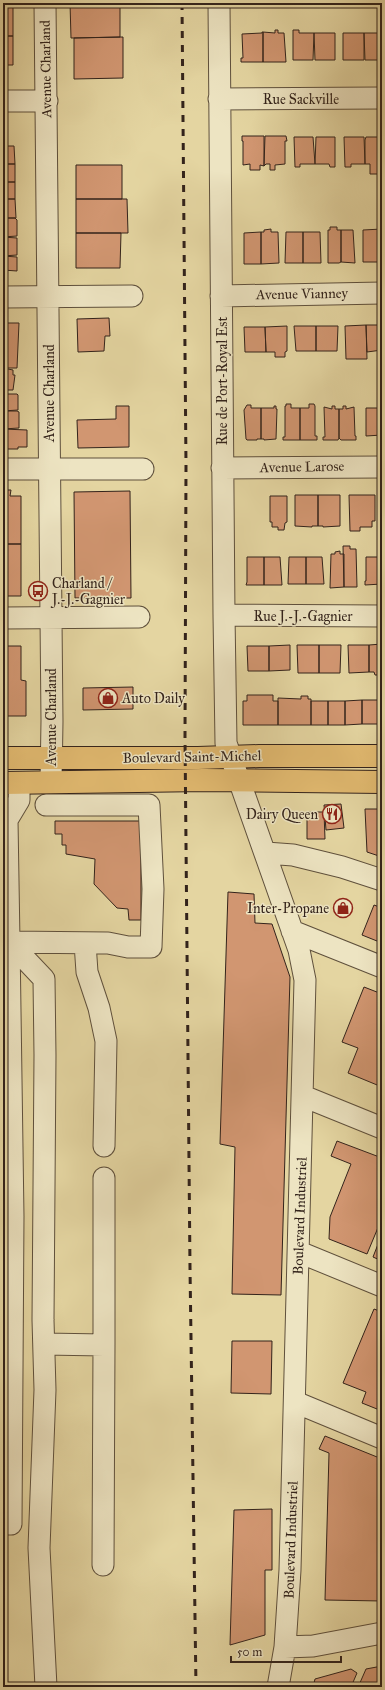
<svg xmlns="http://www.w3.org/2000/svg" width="385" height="1690" font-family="'IM FELL Great Primer',serif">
<rect width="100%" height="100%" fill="#e4d5a1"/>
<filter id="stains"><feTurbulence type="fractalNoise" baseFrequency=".005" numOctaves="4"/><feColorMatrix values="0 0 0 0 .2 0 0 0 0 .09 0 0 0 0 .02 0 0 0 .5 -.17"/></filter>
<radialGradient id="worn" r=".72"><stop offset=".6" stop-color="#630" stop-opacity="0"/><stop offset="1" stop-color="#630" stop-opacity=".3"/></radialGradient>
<path fill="#d19671" stroke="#33231b" d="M70 3H120V37L71 38Z
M3 7H13V36H3Z
M275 30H278V33H284L286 62H263V32L275 33Z
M293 30H299V33H314L313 60H293Z
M379 30H382V60H365L364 33H379Z
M262 32H263V62H241V58H243L242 34 262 33Z
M314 33H335V60H315Z
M343 33H364V60H343Z
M3 36H13V65H3Z
M123 37V78L74 79V38Z
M3 129H4L5 146H3Z
M242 136H264V166L260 165V170H250V164L243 165V141H242Z
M265 136H286L287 141H285V164L275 165V170H270V164H266L264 166Z
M294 137H313L315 164H300V167H295Z
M316 137H335V167H330L329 164H315Z
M344 137H364L365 164H351V167H345Z
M366 137H382V167H380V174H370V164H365V140Z
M3 146H14L15 164H3Z
M3 164H15V182H3Z
M76 165H122V199H76Z
M3 182H15V199H3Z
M3 199H15L16 218H3Z
M76 199H127L128 233H76Z
M3 218H15L17 220V236L3 237Z
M330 227H337V230H341V262L339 263H328V230H330Z
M271 229V232H278L279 263 261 264V232H264V230Z
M382 229V262H363V230Z
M341 230H353L355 263 341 262Z
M261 232V264H244V233Z
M286 232H303V263H285Z
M303 232H320L321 263H303Z
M76 233H121L120 268H76Z
M3 237 17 238V255L3 256Z
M3 256 17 257V271L3 270Z
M109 318 110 336H105L104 351 78 352 77 319Z
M3 323H19L17 368H3Z
M366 325 367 359H346L345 326Z
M366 325H382V350L367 352Z
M287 326V351L285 352V357H275V352H266L265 327Z
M294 326H316V351H296Z
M316 326H338L337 351H316Z
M244 327H265L266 352H245Z
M3 368 13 370V375H15L13 390H3Z
M3 394H17L18 395V410L3 411Z
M286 404H291V408H300V440H283V437H285V406H286Z
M309 404H314L315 406V436H317V440H300V408H309Z
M247 405H251V408H261V439H257V440H247L246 439 244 410Z
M116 406H129V447L78 448 77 420 116 419Z
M274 406H276V409H277L276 439 264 440V439H261V408H274Z
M332 406H335V409H339V438L338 440H323V437H325L324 407 332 409Z
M343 406H346V409L354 407 355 436H356V440H341L339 438V409H343Z
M366 408H382V435L366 436Z
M3 411H17L19 412V428L3 429Z
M3 429 27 430V447H18V449H3Z
M3 490H11L10 496H21V544H3Z
M130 491 131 598H75L74 492Z
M295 495H318V526H312V527L295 526Z
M318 495H340V526L323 527V526H318Z
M349 495H375V521H372V527H360V531H350Z
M270 496H287V522L285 523 284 530H278V527H272V522H270Z
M3 544H21V596H3Z
M343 546H350V549H356L357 587H344Z
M340 551V554H344V587L330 588 331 554H335V552Z
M378 554H382V584L365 585V581H366V557H378Z
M247 557H264V585H246L247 582Z
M264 557H280L282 585H264Z
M289 557H306V584H288Z
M306 557H322L324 584H306Z
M382 644V675H375L374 672H369V645Z
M290 645V670L269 671V646Z
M297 645H319V673H298Z
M319 645H341L340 673H319Z
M348 645H369V672L349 673Z
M3 646H21V680L26 681V716H3Z
M247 646H269V671H248Z
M133 687V709L83 710V688Z
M247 695H273V701H278V725H243V701H247Z
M301 696H308V699H311V725H278V698L301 699Z
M379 698H382V725L379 724Z
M362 700H379V724H362Z
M362 700V724L345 725V701Z
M311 701H328V725H311Z
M328 701H345V725H328Z
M341 804 344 828 326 830 324 805Z
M365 809H382V857L367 852Z
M307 812H324L325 839H307Z
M55 821H141V920H129L128 909 117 908 94 884 95 859 66 854V845H62V834H55Z
M228 892 254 894 255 923 272 924 290 977 281 1295 232 1294 235 1147 220 1144Z
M374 905 382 908V943L362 935Z
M364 987 382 994V1087L348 1073 358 1048 342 1042Z
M337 1141 382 1158V1218L367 1254 329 1239 330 1217 351 1164 331 1156Z
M382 1234V1261L373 1257Z
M374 1309 382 1312V1411L362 1403 366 1392 343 1383Z
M232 1341H272L271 1394 231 1393Z
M325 1436 382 1459V1601L325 1600 329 1453 319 1449Z
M272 1509V1570H265V1635L230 1645 234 1510Z
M382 1666V1687H363L359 1685 366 1669Z
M351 1669 357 1673 351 1687H313L315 1679Z"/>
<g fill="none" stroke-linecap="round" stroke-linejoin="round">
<g stroke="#5f503c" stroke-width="23">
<path id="minor" d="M45 3 52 721 51 782
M219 3 224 615 226 743 299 950 305 980 290 1570 285 1647 278 1687
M219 99 382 98
M3 101H47
M221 296 382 293
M3 297 132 296
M222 468 382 467
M3 469H143
M224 615 382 616
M3 618 139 617
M19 783V800L7 820 9 942 44 979 45 1055 43 1320 45 1390 39 1548 46 1687
M266 853 293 855 342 867 382 880
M292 931 382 967
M85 943 87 972 99 1008 106 1041 104 1146
M303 1096 382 1128
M299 1252 382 1286
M44 1344 104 1345V1178
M295 1402 382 1438
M3 1524H11L13 1216 9 942 108 943 128 947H151L153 889 149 805H46
M103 1565 104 1345
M285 1647 313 1646 382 1633"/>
</g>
<g stroke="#33231b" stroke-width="24">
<path id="major" d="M3 758H198L259 756H382
M3 783 204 780 382 782"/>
</g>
<use href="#minor" stroke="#ede4c2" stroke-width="21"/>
<use href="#major" stroke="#e2ba70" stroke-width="22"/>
<path stroke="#33231b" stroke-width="3" stroke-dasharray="7 7" stroke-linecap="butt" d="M182 3 186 466 185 737 190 1268 196 1687"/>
</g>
<defs>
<g id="bus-ring" transform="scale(1)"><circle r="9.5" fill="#ede4c2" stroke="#8f2418" stroke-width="1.5"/><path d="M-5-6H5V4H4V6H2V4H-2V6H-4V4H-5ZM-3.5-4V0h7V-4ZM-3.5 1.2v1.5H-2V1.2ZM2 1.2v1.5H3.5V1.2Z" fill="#8f2418"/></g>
<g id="shop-ring" transform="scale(1)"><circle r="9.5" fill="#ede4c2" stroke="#8f2418" stroke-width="1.5"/><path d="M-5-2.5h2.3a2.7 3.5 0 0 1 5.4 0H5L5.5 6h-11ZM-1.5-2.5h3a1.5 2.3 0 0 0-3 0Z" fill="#8f2418"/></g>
<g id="restaurant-ring" transform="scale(1)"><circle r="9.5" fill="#ede4c2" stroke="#8f2418" stroke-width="1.5"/><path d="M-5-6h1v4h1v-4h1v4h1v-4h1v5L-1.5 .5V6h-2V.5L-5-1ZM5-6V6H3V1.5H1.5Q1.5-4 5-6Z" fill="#8f2418"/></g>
</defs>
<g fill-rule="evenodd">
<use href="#bus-ring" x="38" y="591"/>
<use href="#shop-ring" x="108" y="698"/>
<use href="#restaurant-ring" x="332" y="814"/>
<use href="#shop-ring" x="343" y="908"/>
</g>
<g text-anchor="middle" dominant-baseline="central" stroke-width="3" stroke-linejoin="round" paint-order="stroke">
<g font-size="14" fill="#33231b" stroke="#ede4c2">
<text transform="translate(46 69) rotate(-91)">Avenue Charland</text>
<text x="301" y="99">Rue Sackville</text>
<text transform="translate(302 294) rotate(-1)">Avenue Vianney</text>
<text transform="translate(222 381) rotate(-90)">Rue de Port-Royal Est</text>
<text transform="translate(49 393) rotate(-90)">Avenue Charland</text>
<text transform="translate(302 467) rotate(-1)">Avenue Larose</text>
<text x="303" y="616">Rue J.-J.-Gagnier</text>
<text transform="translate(51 717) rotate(-90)">Avenue Charland</text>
<text transform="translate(192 757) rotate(-1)">Boulevard Saint-Michel</text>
<text transform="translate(300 1216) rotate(-88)">Boulevard Industriel</text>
<text transform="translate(291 1540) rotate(-88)">Boulevard Industriel</text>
</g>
<g font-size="14" fill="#33231b" stroke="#ede4c2" text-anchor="start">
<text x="52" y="583">Charland /<tspan x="52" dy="16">J.-J.-Gagnier</tspan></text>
<text x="122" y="698">Auto Daily</text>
<text x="318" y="814" text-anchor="end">Dairy Queen</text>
<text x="329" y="908" text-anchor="end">Inter-Propane</text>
</g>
</g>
<rect width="385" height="1690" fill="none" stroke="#e4d5a1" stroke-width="16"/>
<rect x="4" y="4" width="377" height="1682" fill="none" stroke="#33231b" stroke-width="2"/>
<rect x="8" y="8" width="369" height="1674" fill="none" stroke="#33231b"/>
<path d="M231 1656v6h110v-6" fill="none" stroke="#33231b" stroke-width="2"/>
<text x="237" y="1656" font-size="12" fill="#33231b" stroke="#ede4c2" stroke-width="3" paint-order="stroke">50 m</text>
<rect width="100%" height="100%" filter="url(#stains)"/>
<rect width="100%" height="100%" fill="url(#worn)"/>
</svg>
